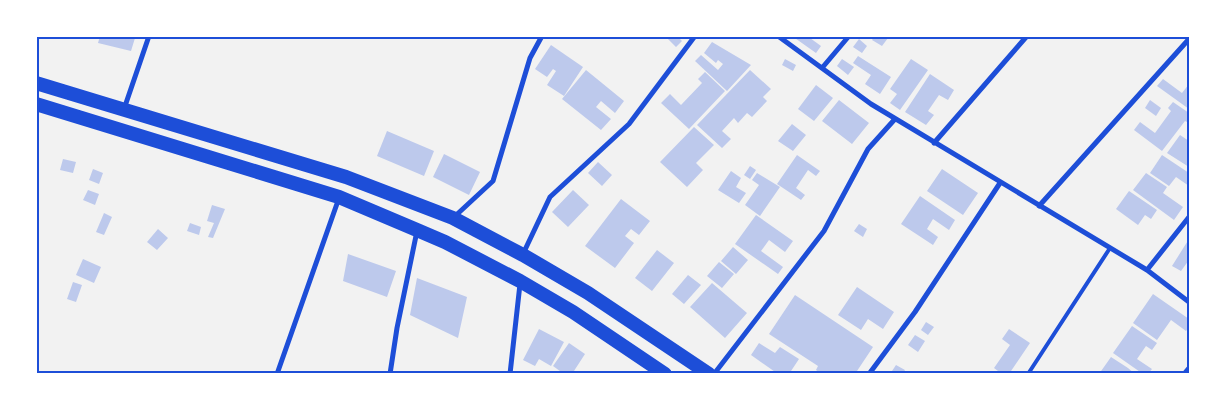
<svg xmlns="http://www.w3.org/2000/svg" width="1225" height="410" font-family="Arial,sans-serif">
<rect width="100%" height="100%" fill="#f2f2f2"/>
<path fill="#bdc9ec" d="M100 36H130L135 38 131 51 98 43Z
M665 36H677L682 41 676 47Z
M792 36H811L810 38 821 46 816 53Z
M875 36H886L888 38 882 46 872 40Z
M859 39 867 46 862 53 853 47Z
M712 42 751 65 727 91 695 61 701 55 718 70 723 64 718 60 716 63 704 53Z
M551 45 583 67 564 96 547 85 556 71 553 69 547 77 535 69Z
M858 56 891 77 880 94 865 84 871 75 853 63Z
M785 59 796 65 793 71 782 65Z
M842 59 854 67 848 75 837 66Z
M911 59 928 70 900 110 890 103 897 94 890 89Z
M586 70 624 101 615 113 601 101 596 107 611 119 601 130 562 99Z
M750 70 771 89 763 97 767 101 752 117 747 113 738 123 734 118 722 131 731 139 722 148 697 125Z
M705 72 725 91 689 129 661 103 670 94 681 105 702 83 698 79Z
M930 74 954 90 948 100 939 95 928 111 934 115 926 125 905 112Z
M1163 79 1182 93 1189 84V109L1157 86Z
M816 85 833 98 814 121 798 109Z
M839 100 869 123 852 144 822 121Z
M1150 100 1161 108 1156 116 1145 108Z
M1173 102 1189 113V120L1187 122 1185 121 1162 151 1134 130 1140 122 1155 133 1171 111 1168 108Z
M792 124 806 135 793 151 778 141Z
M694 127 714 145 696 163 703 170 687 187 660 162Z
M387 131 434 151 424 176 377 156Z
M1180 135 1189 141V167L1167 153Z
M444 154 480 172 469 195 433 177Z
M797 155 820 171 816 176 808 170 796 188 805 195 801 200 777 184Z
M1162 155 1189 173V186L1176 177 1169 186 1150 173Z
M63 159 76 162 73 173 60 170Z
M598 162 612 175 602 186 588 173Z
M750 166 756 170 750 179 744 175Z
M93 169 103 173 99 184 89 180Z
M942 169 978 193 963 215 927 191Z
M731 171 741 178 736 187 746 193 739 203 718 190Z
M757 173 780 187 760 216 745 205 759 185 752 180Z
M1146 173 1167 187 1163 193 1183 207 1174 220 1133 190Z
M88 190 99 194 95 205 83 200Z
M573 190 589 205 568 227 552 212Z
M1129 191 1157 210 1151 219 1145 215 1138 225 1116 209Z
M920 196 955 220 949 230 933 219 927 229 938 237 933 245 901 224Z
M621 199 650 221 639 235 631 229 625 236 634 243 615 268 585 246Z
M212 205 225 209 213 238 208 237 214 223 207 221Z
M104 213 112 217 104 235 96 232Z
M756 215 793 241 785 252 769 240 761 251 783 267 778 274 735 244Z
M190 223 201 227 199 235 187 231Z
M859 224 867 229 863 237 854 231Z
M158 229 168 238 157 250 147 242Z
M1189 239V260L1181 271 1172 266Z
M733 247 748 260 736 274 721 261Z
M657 250 674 263 652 291 635 278Z
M348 254 396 271 387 297 343 281Z
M83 259 101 267 94 283 76 275Z
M719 262 734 274 722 288 707 276Z
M688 275 701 285 684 304 672 294Z
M417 278 467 297 458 338 410 315Z
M73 282 82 285 76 302 67 299Z
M712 283 747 313 725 338 690 307Z
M857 287 894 312 883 329 868 319 861 330 838 315Z
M1153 294 1189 319V327L1186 331 1171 320 1157 340 1133 323Z
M795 295 873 347 855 374H821L816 370 818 366 769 334Z
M926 322 934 327 928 335 921 330Z
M1132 326 1157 343 1152 350 1146 346 1137 359 1152 369 1148 374H1143L1113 353Z
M539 329 564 342 551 366 539 359 535 366 523 360Z
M1009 329 1030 343 1009 374H1002L994 368 1010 345 1002 339Z
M915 335 925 341 918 352 908 345Z
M569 343 585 354 572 374H564L553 366Z
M759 343 775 353 780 347 799 359 789 374H778L751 355Z
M1111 357 1128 368 1135 374H1099Z
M896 365 905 370 903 374H890Z"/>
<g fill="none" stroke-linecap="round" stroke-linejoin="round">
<path stroke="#1d4ed8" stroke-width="4" d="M1028 374 1110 248"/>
<path stroke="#1d4ed8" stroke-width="5" d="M778 36 871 104 1147 270 1189 302
M822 68 849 36
M124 109 149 36
M934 143 1027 36
M1039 206 1189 39
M453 218 493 181 530 58 542 36
M523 254 550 197 629 124 695 36
M1147 270 1189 217
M277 374 339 198
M390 374 397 328 417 231
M510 374 520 284
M714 374 824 231 868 149 895 119
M869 374 915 312 1000 183
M1184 374 1189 368"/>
<path stroke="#1d4ed8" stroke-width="14" d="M36 83 346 177 453 218 523 255 588 293 709 374
M36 104 339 197 417 230 445 242 520 281 573 312 665 374"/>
</g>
<rect width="1225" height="410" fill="none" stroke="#ffffff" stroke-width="75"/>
<rect x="38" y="38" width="1150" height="334" fill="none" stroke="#1d4ed8" stroke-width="2"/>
</svg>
